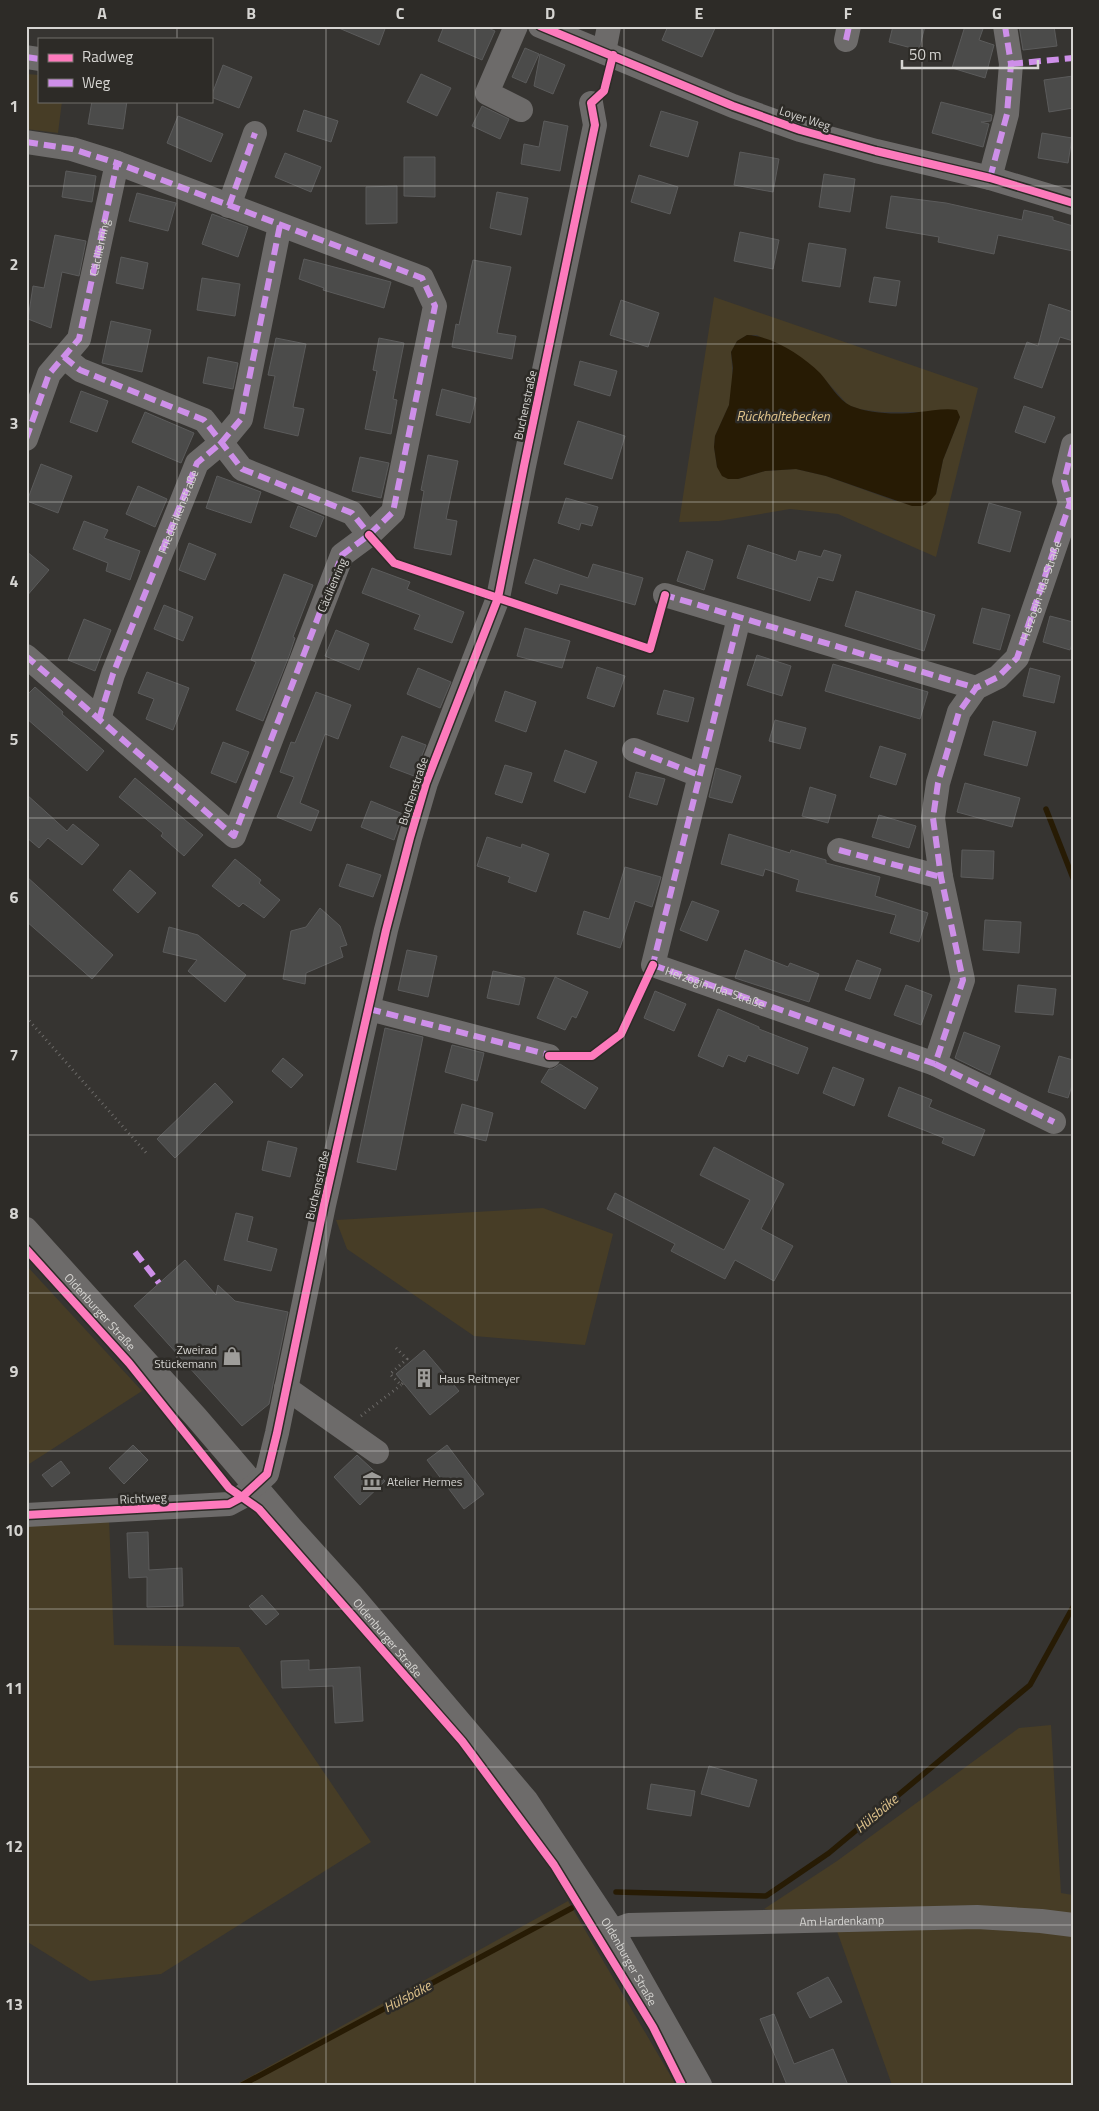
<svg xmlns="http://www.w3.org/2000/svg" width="1099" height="2111" font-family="'Titillium Web',sans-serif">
<rect width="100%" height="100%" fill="#363431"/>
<path fill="#473d26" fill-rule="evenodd" d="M26 74 39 75V101H62L58 133 26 129Z
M714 297 978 388 936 557 838 514 790 509 719 521 679 522ZM747 335H757L819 373 848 405 859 409 881 412H918L960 417 943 460 936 494 895 501 826 476 796 469 765 471 738 479 717 467 714 447 715 436 729 405 733 381 731 352 737 341Z
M543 1208 613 1234 585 1345 474 1336 347 1249 336 1220Z
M26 1265 142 1391 26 1466Z
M109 1518 114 1645 239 1647 371 1842 161 1974 90 1981 26 1941V1523Z
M1051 1725 1061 1893 1073 1895V2085H892L833 1920 764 1909 837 1861 1019 1728Z
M568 1901 676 2085H235Z"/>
<path fill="#271b04" d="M747 335C772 336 802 355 820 373 829 383 838 400 851 406 871 414 898 415 919 412 932 411 944 408 957 410L960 417 943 460 936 494 930 501 922 506H912L826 476 796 469 765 471 738 479H728L722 476 717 467 714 447 715 436 729 405 733 368 731 352 737 341Z"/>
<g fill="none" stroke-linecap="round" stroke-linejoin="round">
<path stroke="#271b04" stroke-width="5.5" d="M1046 809 1073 878
M616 1892 766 1896 829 1853 1030 1685 1073 1607
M242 2085 572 1908"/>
</g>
<path fill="#4b4b4a" stroke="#5b5b5b" d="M334 26H386L379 45Z
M444 26H484L495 31 482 60 438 41Z
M668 26H716L702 57 662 40Z
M893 26H925L919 50 889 42Z
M965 26H984L979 40 994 45 985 78 952 68Z
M1019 26H1054L1057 46 1023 50Z
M525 48 539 54 526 83 512 77Z
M540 54 565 65 553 94 534 86Z
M223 65 252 77 239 108 211 97Z
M421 74 451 88 437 116 407 102Z
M1073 76V108L1049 112 1044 80Z
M92 101H127L123 129 88 124Z
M941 102 992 115 991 121 981 122 989 124 983 147 932 133Z
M482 106 509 119 500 139 472 126Z
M304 110 338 121 331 142 297 131Z
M661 111 698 122 688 157 650 146Z
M178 116 223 134 211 162 167 143Z
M544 121 568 126 560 171 521 164 524 144 539 147Z
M1042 133 1072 138 1068 163 1038 158Z
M740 152 779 159 773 192 734 185Z
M285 153 321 167 311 192 275 177Z
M404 157H435V197L404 196Z
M66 171 96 176 92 202 62 197Z
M824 174 855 179 850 212 819 207Z
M639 175 678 187 670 214 631 202Z
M397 186V223L366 224V187Z
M497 192 528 198 521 235 490 228Z
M137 193 176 203 168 231 129 221Z
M891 196 946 203 1022 220 1024 210 1053 217V220L1073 226V251L998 235 994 254 938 242 939 237 886 228Z
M212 214 248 227 238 257 202 244Z
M740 232 779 240 773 269 734 261Z
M55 235 86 241 79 276 62 272 51 328 28 319 33 286 44 288Z
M809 243 846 249 840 287 802 281Z
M121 257 148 263 143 289 116 283Z
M304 259 391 282 384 308 323 290 324 288 299 279Z
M473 260 511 267 497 333 516 336 512 359 452 347 456 324 459 325Z
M874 277 900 281 896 306 869 302Z
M202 278 240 284 235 316 197 310Z
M621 300 659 313 648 347 610 335Z
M1049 304 1073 312V341L1060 337 1042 388 1014 378 1027 342 1038 346Z
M111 321 151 330 142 372 102 363Z
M276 338 306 344 293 407 304 409 298 436 264 428 275 376 268 375Z
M379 338 404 343 393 399 397 400 391 434 365 429 377 371 373 370Z
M208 357 238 363 233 389 203 383Z
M580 361 617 371 610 396 574 385Z
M442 389 476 398 470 423 436 415Z
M81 391 108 401 97 432 70 422Z
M1024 406 1055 417 1045 443 1015 432Z
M145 412 194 433 181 463 132 442Z
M578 421 625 436 612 479 564 464Z
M428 455 458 461 446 519 457 521 451 555 414 548 424 491 421 490Z
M360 457 389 463 381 498 352 491Z
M41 464 72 476 58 513 27 501Z
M217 476 261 492 251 523 206 508Z
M138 486 167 499 155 527 126 514Z
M566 498 598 507 592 526 581 523 579 530 558 523Z
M989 503 1021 512 1010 552 978 543Z
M298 506 324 517 316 537 290 527Z
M84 521 108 530 104 538 140 551 130 580 106 571 108 563 73 549Z
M189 543 216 554 205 580 179 570Z
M748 545 796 561 799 551 821 557 824 550 841 555 833 581 818 577 810 601 737 578Z
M26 551 49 570 26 597Z
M687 551 713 560 704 590 677 581Z
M534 559 588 578 593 564 643 578 635 605 560 584 557 594 525 583Z
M372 568 410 582 407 589 464 612 452 643 414 629 420 615 362 593Z
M284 574 313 585 293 637 295 638 289 656 263 721 236 710 256 662 251 660Z
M856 591 935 615 924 651 845 626Z
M164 605 193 617 183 641 154 629Z
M982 608 1010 615 1000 650 973 643Z
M1050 616 1073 622V641L1070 650 1043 642Z
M84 619 111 630 95 671 68 660Z
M525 628 570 641 562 668 517 656Z
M336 630 369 644 359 670 325 656Z
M757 655 791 666 782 696 747 685Z
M833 664 928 692 920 719 825 691Z
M597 667 625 676 614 707 587 698Z
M418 668 451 682 440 708 407 694Z
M1030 668 1060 676 1054 703 1023 696Z
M147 672 189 688 173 730 146 719 154 699 138 693Z
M35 687 63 712 62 714 104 751 87 771 26 718V696Z
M664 690 694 698 688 722 657 714Z
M505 691 536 702 526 732 495 721Z
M316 692 351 705 338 739 325 734 300 803 319 811 311 831 277 817 294 777 280 772 291 742 295 743Z
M775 720 806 728 800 749 769 741Z
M993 721 1036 732 1027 766 984 755Z
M402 736 426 745 414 776 390 767Z
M223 742 249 752 236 783 211 773Z
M880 746 906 754 896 785 870 777Z
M565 750 597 762 585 793 554 781Z
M505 765 532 773 522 803 495 794Z
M716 768 741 776 732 803 709 797Z
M636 772 665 779 657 805 629 797Z
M135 778 203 835 184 856 161 836 163 833 119 797Z
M965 783 1020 798 1012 827 957 812Z
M810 787 836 795 828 823 802 816Z
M26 794 67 831 73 824 99 845 82 865 48 838 39 848 26 837Z
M371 801 403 814 394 840 361 827Z
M879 815 916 826 909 848 872 837Z
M729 834 790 853 791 850 826 860V863L880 877 875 896 928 913 919 942 890 933 896 915 796 891 799 880 765 869 763 876 721 864Z
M487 837 521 848 522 844 549 854 536 892 508 882 510 877 477 866Z
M962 850 994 851 993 879 961 877Z
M235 859 261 880 259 883 280 900 264 918 243 903 239 907 212 886Z
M347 864 381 875 373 897 339 886Z
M625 867 661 877 652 907 635 901 620 948 577 934 584 911 609 919Z
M130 870 156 893 138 913 113 890Z
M26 876 113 955 92 979 26 921Z
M692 901 719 911 707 941 680 930Z
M320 908 340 926 347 945 340 947 343 957 306 973 305 984 283 979 291 931 306 927Z
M985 920 1021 922 1019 953 983 950Z
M169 927 198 935 246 975 225 1002 188 971 197 960 163 952Z
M407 950 437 956 428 997 398 990Z
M745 950 788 967 790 963 819 974 809 1002 735 978Z
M857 960 881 969 870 999 845 990Z
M493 971 525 978 519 1005 487 998Z
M555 977 588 992 576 1018 572 1016 565 1030 537 1018Z
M906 985 932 995 921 1025 894 1015Z
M1018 985 1056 989 1053 1015 1015 1012Z
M655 991 686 1004 674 1031 644 1018Z
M718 1009 759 1027V1029L808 1048 798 1074 748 1055 745 1062 728 1055 723 1067 698 1056Z
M385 1028 423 1037 396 1170 357 1162Z
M964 1032 1000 1046 990 1075 955 1058Z
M452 1045 484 1053 477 1081 445 1072Z
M1059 1056 1073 1060V1082L1068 1098 1048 1092Z
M283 1058 303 1075 291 1088 272 1071Z
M560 1064 598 1088 585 1109 541 1082 549 1069H553Z
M833 1067 864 1079 854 1106 823 1093Z
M215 1083 233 1102 175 1158 157 1139Z
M899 1087 932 1100 929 1107 985 1130 974 1156 942 1143 944 1138 888 1116Z
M462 1104 493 1113 486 1141 454 1133Z
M268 1141 297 1148 290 1177 262 1170Z
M714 1147 784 1184 761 1229 793 1246 774 1281 735 1260 725 1279 671 1251 675 1244 607 1209 615 1193 724 1250 750 1200 700 1175Z
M236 1213 253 1217 247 1241 277 1249 271 1271 224 1260Z
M185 1260 216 1295 218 1285 235 1301 288 1312 269 1404 242 1426 134 1306Z
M424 1350 459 1391 430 1415 396 1374Z
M133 1445 148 1460 124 1484 109 1468Z
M447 1445 484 1494 464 1509 427 1460Z
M357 1455 385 1481 360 1505 334 1477Z
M61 1461 70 1473 52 1487 42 1475Z
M148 1532 149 1570 182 1568 183 1606 147 1607V1577L129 1578 127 1533Z
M262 1595 279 1614 266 1625 249 1606Z
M309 1660V1670L360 1667 363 1721 335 1723 333 1686 282 1688 281 1661Z
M709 1766 757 1780 749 1807 701 1794Z
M651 1784 695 1791 691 1816 647 1809Z
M828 1977 842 2002 810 2018 797 1993Z
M774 2014 794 2064 833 2049 848 2085H787L760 2019Z"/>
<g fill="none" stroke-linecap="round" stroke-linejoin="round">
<path stroke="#6c6a68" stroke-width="3" stroke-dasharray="1 4" stroke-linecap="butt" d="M26 929V931
M26 1017 148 1155
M396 1348 407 1359 390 1374 401 1385 403 1383
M361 1416 401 1385"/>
<g stroke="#6d6b6a" stroke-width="24">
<path d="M516 26 487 93 521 110"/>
<path d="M540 26 733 106 800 130 876 151 990 178 1073 203"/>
<path d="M846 40 849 26"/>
<path d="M604 52 609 26"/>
<path d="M26 57 39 59"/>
<path d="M26 142 72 149 117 163"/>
<path d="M990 178 1007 114 1011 64 1005 26"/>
<path d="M229 206 255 133"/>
<path d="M64 357 80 370 204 420 242 469 352 513 369 535"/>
<path d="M26 439 49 374 79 339 117 163 422 278 435 306 393 512 369 535 342 555 234 836 26 656"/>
<path d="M665 595 976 688"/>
<path d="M739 618 653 965 935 1064 963 980 941 877 933 818 938 783 959 712 976 688 998 677 1017 658 1070 503 1064 481 1073 445"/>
<path d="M99 719 113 674 197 463 221 443 241 419 280 225"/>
<path d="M634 750 699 775"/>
<path d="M839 850 941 877"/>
<path d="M369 1009 549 1056"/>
<path d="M935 1064 1054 1122"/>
<path id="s1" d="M26 1229 196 1417 292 1529 351 1594 526 1800 613 1931 700 2085"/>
<path d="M286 1388 377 1452"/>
<path d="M26 1515 229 1504 242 1497 267 1474 277 1433 324 1205 386 930 410 838 426 783 498 598 524 466 595 125 591 103"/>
<path id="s2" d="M613 1931 629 1925 977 1917 1041 1921 1073 1925"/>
</g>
<g stroke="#ce8fe9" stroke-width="6" stroke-dasharray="12 6" stroke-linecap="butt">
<path d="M846 40 849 26"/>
<path d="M26 57 39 59"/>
<path d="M1011 64 1073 58"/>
<path d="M26 142 72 149 117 163"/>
<path d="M990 178 1007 114 1011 64 1005 26"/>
<path d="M229 206 255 133"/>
<path d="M64 357 80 370 204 420 242 469 352 513 372 538"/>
<path id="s3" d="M26 439 49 374 79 339 117 163 422 278 435 306 393 512 369 535 342 555 234 836 26 656"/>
<path d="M664 597 665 595 976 688"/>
<path id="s4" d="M99 719 113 674 197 463 221 443 241 419 280 225"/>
<path d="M634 750 699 775"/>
<path d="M839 850 941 877"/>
<path id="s5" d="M653 965 935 1064 963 980 941 877 933 818 938 783 959 712 976 688 998 677 1017 658 1070 503 1064 481 1073 445"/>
<path d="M652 968 739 618"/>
<path d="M369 1009 554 1056"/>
<path d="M935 1064 1054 1122"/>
<path d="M135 1252 159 1283"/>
</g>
<g stroke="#2d2b27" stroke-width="11">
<path id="cycleway" d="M540 26 733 106 800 130 876 151 990 178 1073 203
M369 535 394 563 650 649 665 595
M549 1056H592L621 1034 653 965
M26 1249 129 1363 229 1488 259 1509 462 1741 554 1865 653 2027 682 2085
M26 1515 229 1504 242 1497 267 1474 277 1433 324 1205 386 930 410 838 426 783 498 598 524 466 595 125 591 103 604 91 613 55"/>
</g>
<use href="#cycleway" stroke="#fd7abc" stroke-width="8"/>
</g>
<path fill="none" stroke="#d6d5d2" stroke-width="1" stroke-opacity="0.55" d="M177 26V39M326 26V2085M475 26V2085M624 26V2085M773 26V2085M922 26V2085M177 101V2085M26 186H1073M26 344H1073M26 502H1073M26 660H1073M26 818H1073M26 976H1073M26 1135H1073M26 1293H1073M26 1451H1073M26 1609H1073M26 1767H1073M26 1925H1073"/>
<defs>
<g id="shop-bare" transform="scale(1.5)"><path d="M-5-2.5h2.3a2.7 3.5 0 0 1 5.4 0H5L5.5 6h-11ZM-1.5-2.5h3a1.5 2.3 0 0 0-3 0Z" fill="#9e9d9a" stroke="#2d2b27" stroke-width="2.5" paint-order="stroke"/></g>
<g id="building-bare" transform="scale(1.5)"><path d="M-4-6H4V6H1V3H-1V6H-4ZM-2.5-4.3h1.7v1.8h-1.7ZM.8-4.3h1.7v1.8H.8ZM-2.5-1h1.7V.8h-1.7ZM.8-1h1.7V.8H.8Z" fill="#9e9d9a" stroke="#2d2b27" stroke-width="2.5" paint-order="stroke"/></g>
<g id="museum-bare" transform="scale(1.5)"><path d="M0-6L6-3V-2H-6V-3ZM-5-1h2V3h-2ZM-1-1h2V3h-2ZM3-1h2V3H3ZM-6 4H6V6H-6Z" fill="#9e9d9a" stroke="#2d2b27" stroke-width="2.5" paint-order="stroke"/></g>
</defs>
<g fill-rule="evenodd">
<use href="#shop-bare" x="232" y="1356"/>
<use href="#building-bare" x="424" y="1378"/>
<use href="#museum-bare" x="372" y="1481"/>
</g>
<g text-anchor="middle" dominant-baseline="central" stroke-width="5" stroke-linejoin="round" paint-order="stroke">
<g font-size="12" fill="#d6d5d2" stroke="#2d2b27">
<text transform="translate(805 118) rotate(18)">Loyer Weg</text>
<text stroke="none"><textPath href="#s3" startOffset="209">Cäcilienring</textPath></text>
<text transform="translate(525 405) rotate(-78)">Buchenstraße</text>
<text stroke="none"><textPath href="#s4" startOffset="222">Friederikenstraße</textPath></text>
<text transform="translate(332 585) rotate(-67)">Cäcilienring</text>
<text stroke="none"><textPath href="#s5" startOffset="814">Herzogin-Ida-Straße</textPath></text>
<text transform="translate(413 791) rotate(-72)">Buchenstraße</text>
<text stroke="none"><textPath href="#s5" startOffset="66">Herzogin-Ida-Straße</textPath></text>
<text transform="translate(317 1185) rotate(-77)">Buchenstraße</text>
<text stroke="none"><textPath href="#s1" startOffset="111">Oldenburger Straße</textPath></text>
<text transform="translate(143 1498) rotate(-3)">Richtweg</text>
<text stroke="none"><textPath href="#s1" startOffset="546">Oldenburger Straße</textPath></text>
<text stroke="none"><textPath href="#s2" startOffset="230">Am Hardenkamp</textPath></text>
<text stroke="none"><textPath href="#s1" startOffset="951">Oldenburger Straße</textPath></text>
</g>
<g font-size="12" fill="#d6d5d2" stroke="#2d2b27" text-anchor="start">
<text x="217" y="1349" text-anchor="end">Zweirad<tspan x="217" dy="14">Stückemann</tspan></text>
<text x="439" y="1378">Haus Reitmeyer</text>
<text x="387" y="1481">Atelier Hermes</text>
</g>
<g font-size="14" font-style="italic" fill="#dfc38c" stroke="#2d2b27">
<text x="783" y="415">Rückhaltebecken</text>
<text transform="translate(876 1813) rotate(-40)">Hülsbäke</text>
<text transform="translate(407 1996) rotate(-28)">Hülsbäke</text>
</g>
</g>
<rect width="1099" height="2111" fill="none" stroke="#2d2b27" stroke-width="55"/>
<rect x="38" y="38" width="175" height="65" fill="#2d2b27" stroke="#716f6b"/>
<rect x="48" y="54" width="25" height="8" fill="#fd7abc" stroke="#716f6b"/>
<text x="82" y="62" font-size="15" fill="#d6d5d2">Radweg</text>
<rect x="48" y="79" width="25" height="8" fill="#ce8fe9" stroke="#716f6b"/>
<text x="82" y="88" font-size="15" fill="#d6d5d2">Weg</text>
<path d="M902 60v8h136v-8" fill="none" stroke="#d6d5d2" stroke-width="2.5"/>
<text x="909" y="60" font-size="15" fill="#d6d5d2" stroke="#2d2b27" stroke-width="4" paint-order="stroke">50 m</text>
<rect x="28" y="28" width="1044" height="2056" fill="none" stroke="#d6d5d2" stroke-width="2"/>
<g font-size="16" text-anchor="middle" font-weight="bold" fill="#d6d5d2">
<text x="102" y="19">A</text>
<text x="251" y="19">B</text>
<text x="400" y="19">C</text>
<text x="550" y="19">D</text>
<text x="699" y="19">E</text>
<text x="848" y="19">F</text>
<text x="997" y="19">G</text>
<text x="14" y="112">1</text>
<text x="14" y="270">2</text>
<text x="14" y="429">3</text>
<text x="14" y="587">4</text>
<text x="14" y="745">5</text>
<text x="14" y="903">6</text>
<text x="14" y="1061">7</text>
<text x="14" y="1219">8</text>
<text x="14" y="1377">9</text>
<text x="14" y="1536">10</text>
<text x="14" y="1694">11</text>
<text x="14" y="1852">12</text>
<text x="14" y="2010">13</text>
</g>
</svg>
